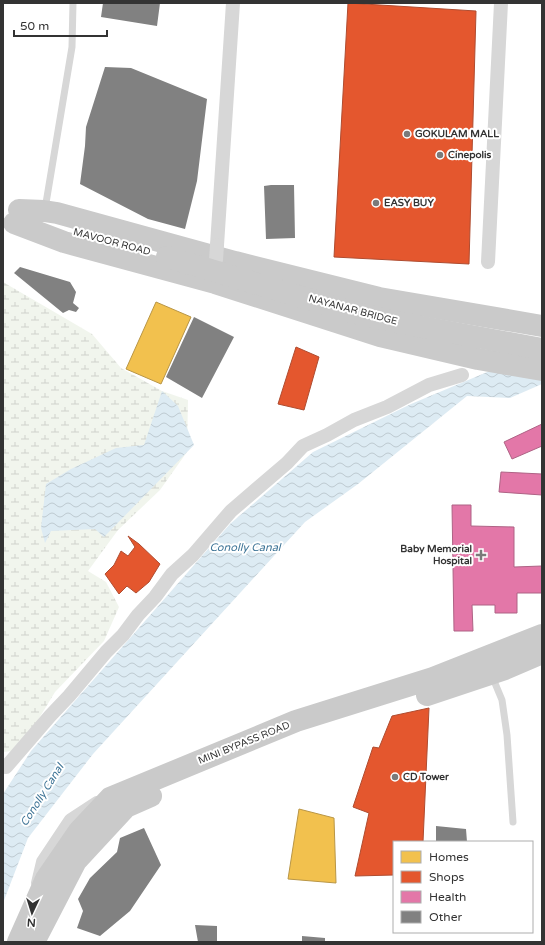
<svg xmlns="http://www.w3.org/2000/svg" width="545" height="945" font-family="'Varela Round',sans-serif">
<defs>
<pattern id="wetland-marsh" width="20" height="14" patternUnits="userSpaceOnUse"><rect width="20" height="14" fill="#f1f5ed"/><path d="M1 5h8M5 5V1M11 12h8M15 12V8" fill="none" stroke="#cfd2cc"/></pattern>
<pattern id="water-waves" width="16" height="10" patternUnits="userSpaceOnUse"><rect width="16" height="10" fill="#ddebf3"/><path d="M0 5q4-4 8 0t8 0" fill="none" stroke="#becad1"/></pattern>
</defs>
<rect width="100%" height="100%" fill="#fff"/>
<path fill="url(#wetland-marsh)" d="M3 282 92 334 121 368 162 391 188 400 187 452 160 490 118 530 88 571 106 582 119 607 104 641 55 692 38 720 13 751 3 752Z"/>
<path fill="url(#water-waves)" d="M542 349V384L510 398 467 396 358 484 305 522 93 754 28 838 3 903V794L31 751 230 524 313 452 411 404Z
M162 391 178 406 194 445 104 537 95 529 51 531 45 543 41 528 46 484 71 469 116 448 144 445Z"/>
<path fill="#f2c14e" stroke="#b99646" d="M156 302 191 317 161 384 126 369Z
M299 809 334 818 336 883 288 879Z"/>
<path fill="#e4572e" stroke="#af4c30" d="M348 3 476 11 469 264 334 257Z
M296 347 319 357 304 410 278 404Z
M128 536 139 544 160 564 149 582 136 593 127 586 119 594 105 574 114 565 121 551 128 556 135 547Z
M429 708 423 842H394V875L355 876 369 813 353 807 373 747 379 748 392 716Z"/>
<path fill="#e377a8" stroke="#ae6385" d="M542 424V446L512 459 504 442Z
M501 472 542 474V495L499 492Z
M452 505H471V526L514 527V567L542 566V593H517V613H495V605H472L473 631H454Z"/>
<path fill="#818181" d="M103 3H160L157 26 101 17Z
M105 67 131 68 207 99 197 181 185 229 148 219 80 184 85 146 86 127Z
M271 185H294L295 238 266 239 264 186Z
M20 267 70 282 76 292 73 303 79 308 76 312 69 310 63 313 14 273Z
M194 317 234 337 202 398 166 377Z
M436 826 466 829 467 842H436Z
M144 828 161 865 130 911 100 936 77 928 83 911 78 899 90 878 117 852 120 838Z
M195 925 217 926V942H198Z
M302 936 325 938V942H302Z"/>
<g fill="none" stroke-linecap="round" stroke-linejoin="round">
<path stroke="#d7d7d7" stroke-width="7" d="M45 209 72 47 73 3
M492 676 502 700 507 735 513 822"/>
<path stroke="#d7d7d7" stroke-width="14" d="M217 245 233 3
M488 262 501 3
M3 766 6 767 50 716 69 696 106 652 123 635 138 615 155 597 172 574 193 555 231 511 287 463 303 446 327 435 354 420 387 407 429 385 462 375
M38 883 43 862 71 820 97 803"/>
<path stroke="#cacaca" stroke-width="22" d="M19 210 44 211 57 213 235 262 379 298 542 326
M14 223 64 242 215 283 380 336 478 359 542 370
M427 695 505 669 542 653
M18 942 46 879 79 831 110 798 296 721 433 678 542 635
M34 942 76 861 126 807 151 796"/>
<path stroke="#d7d7d7" stroke-width="14" d="M216 260 217 245"/>
<path stroke="#cacaca" stroke-width="22" d="M167 257 352 312 401 323 542 349"/>
</g>
<g fill="#7a7a7a" stroke="#fff" stroke-width="1.5">
<circle cx="407" cy="134" r="4"/>
<circle cx="440" cy="155" r="4"/>
<circle cx="376" cy="203" r="4"/>
<path d="M479 549h4v4h4v4h-4v4h-4v-4h-4v-4h4z"/>
<circle cx="395" cy="777" r="4"/>
</g>
<g text-anchor="middle" dominant-baseline="central" stroke-width="4" stroke-linejoin="round" paint-order="stroke">
<g font-size="10" font-weight="bold" fill="#333" stroke="#fff" text-anchor="start">
<text x="415" y="134">GOKULAM MALL</text>
<text x="448" y="155">Cinepolis</text>
<text x="384" y="203">EASY BUY</text>
<text x="472" y="549" text-anchor="end">Baby Memorial<tspan x="472" dy="12">Hospital</tspan></text>
<text x="403" y="777">CD Tower</text>
</g>
<g font-size="10" fill="#333" stroke="#fff">
<text transform="translate(112 242) rotate(15)">MAVOOR ROAD</text>
<text transform="translate(353 310) rotate(15)">NAYANAR BRIDGE</text>
<text transform="translate(244 743) rotate(-22)">MINI BYPASS ROAD</text>
</g>
<g font-size="11" font-style="italic" fill="#3f7597" stroke="#fff">
<text x="245" y="547">Conolly Canal</text>
<text transform="translate(42 795) rotate(-58)">Conolly Canal</text>
</g>
</g>
<rect width="545" height="945" fill="none" stroke="#333333" stroke-width="8"/>
<rect x="393" y="841" width="140" height="92" fill="#ffffff" stroke="#adadad"/>
<rect x="401" y="851" width="20" height="12" fill="#f2c14e" stroke="#adadad"/>
<text x="429" y="861" font-size="12" fill="#333333">Homes</text>
<rect x="401" y="871" width="20" height="12" fill="#e4572e" stroke="#adadad"/>
<text x="429" y="881" font-size="12" fill="#333333">Shops</text>
<rect x="401" y="891" width="20" height="12" fill="#e377a8" stroke="#adadad"/>
<text x="429" y="901" font-size="12" fill="#333333">Health</text>
<rect x="401" y="911" width="20" height="12" fill="#818181" stroke="#adadad"/>
<text x="429" y="921" font-size="12" fill="#333333">Other</text>
<g transform="translate(32 913) rotate(184)" stroke="#ffffff" stroke-width="3" paint-order="stroke">
<path d="M0-3L7 15L0 10L-7 15Z" fill="#333333"/>
<text y="-6" font-size="11" font-weight="bold" text-anchor="middle" fill="#333333">N</text>
</g>
<path d="M14 30v6h93v-6" fill="none" stroke="#333333" stroke-width="2"/>
<text x="20" y="30" font-size="12" fill="#333333" stroke="#ffffff" stroke-width="3" paint-order="stroke">50 m</text>
</svg>
